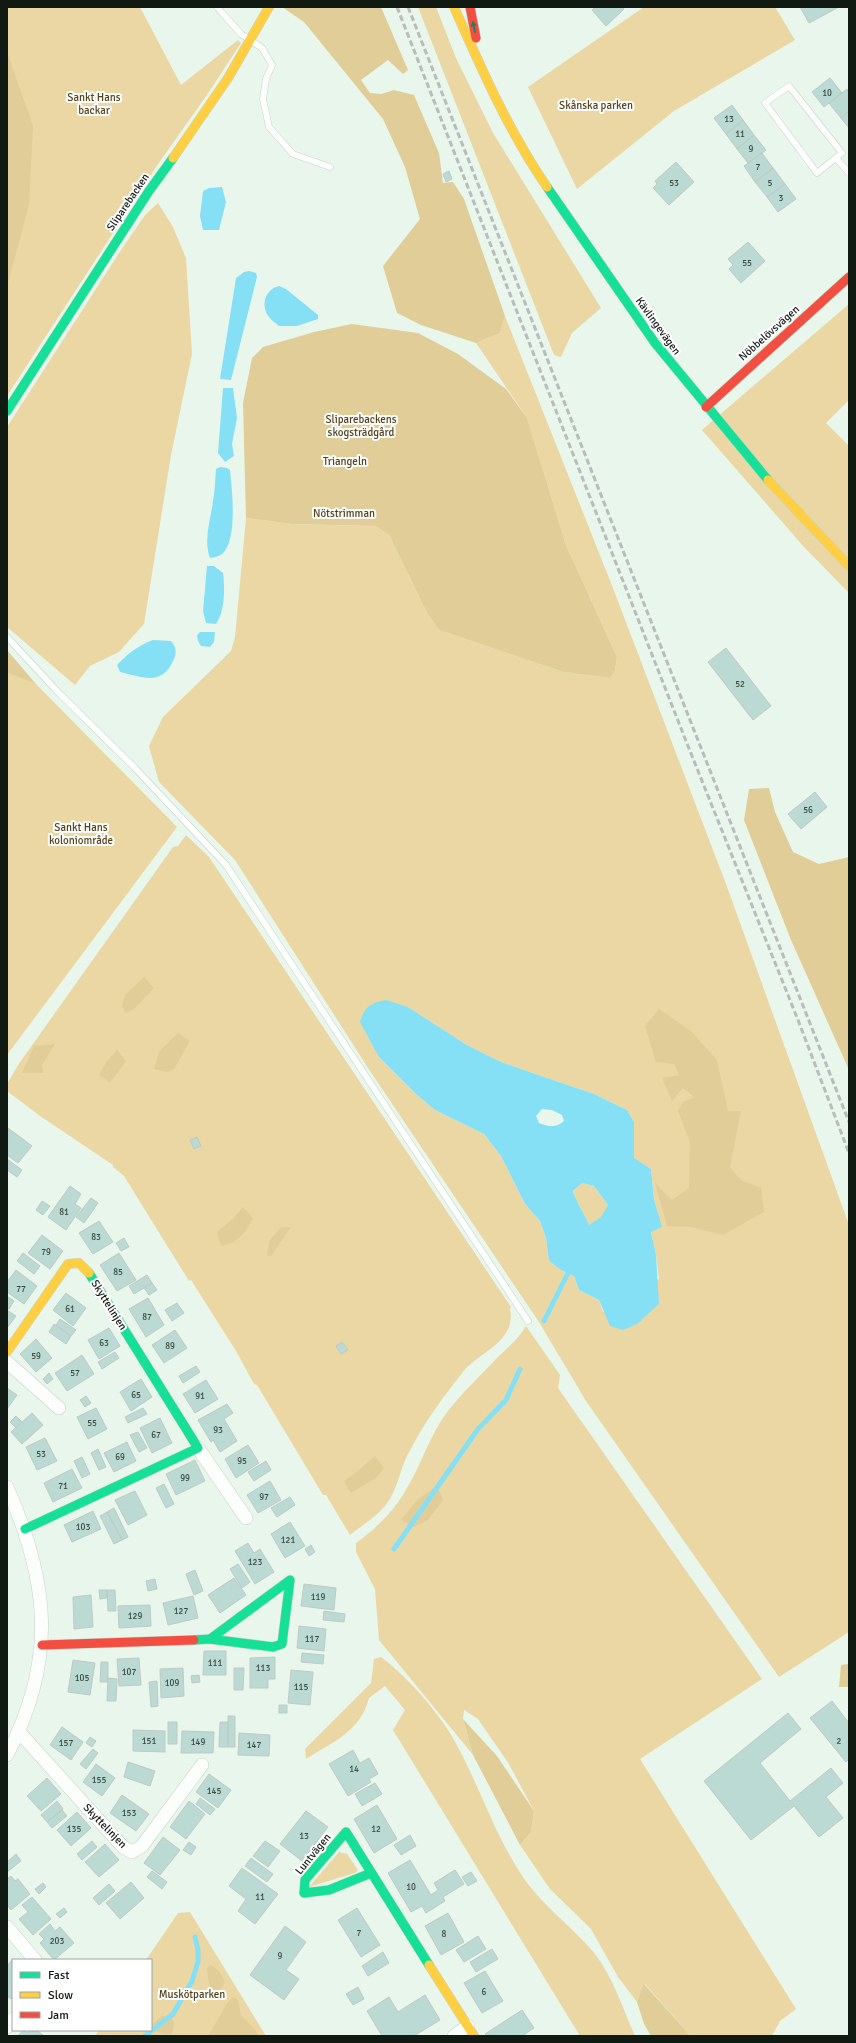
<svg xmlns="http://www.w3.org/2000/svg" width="856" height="2043" font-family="Signika,sans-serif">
<rect width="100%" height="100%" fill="#e9f6ec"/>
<path fill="#ebd7a3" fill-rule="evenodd" d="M7 7H140L181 85 238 40 241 43 209 92 156 167 7 396Z
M418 7H436L456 58 493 133 601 308 572 333 561 357 554 355Z
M644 7H775L795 40 674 111 577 189 528 87Z
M158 203 173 227 186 258 192 354 171 455 144 624 119 652 90 666 75 685 7 627V427L119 253 145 215Z
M849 304V400L826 423 849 446V593L804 547 702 430Z
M505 316 611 583 726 884 849 1225V1632L779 1677 586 1401 539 1322 370 1071 235 860 159 782 149 746 163 717 231 651 235 637 246 518 291 524 375 526 389 535 427 613 439 630 563 672 610 678 615 671 617 657 566 545 527 418 476 343 500 333ZM408 1007 467 1045 501 1062 594 1094 627 1110 634 1122V1159L651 1169 654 1199 658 1213 651 1232 656 1254 659 1279 603 1312 599 1300 579 1290 574 1276 561 1270 549 1261 546 1238 540 1221 525 1204 501 1156 484 1134 435 1110 417 1095 379 1057Z
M7 673 36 684 177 827 7 1055Z
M186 835 209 857 511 1307 510 1309C517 1342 478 1352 462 1373 441 1400 424 1423 408 1454 399 1471 398 1490 385 1506 376 1517 361 1526 350 1535L326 1495H323L257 1385 254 1384 236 1351 191 1280 189 1281 124 1176 113 1167V1165L40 1116 7 1091V1084L18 1065 173 847 178 846Z
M582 1183 594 1186 608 1205 602 1219 589 1226C585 1213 577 1204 573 1191Z
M526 1326 560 1375 558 1388 762 1679 640 1759 796 2009 780 2021 772 2036H689L688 2033 645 1984 637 2002 618 1977 591 1929 550 1889 520 1845 531 1832 534 1811 509 1764 478 1719 464 1710 463 1719 473 1755 379 1640 375 1589 356 1552V1543C377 1528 394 1511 407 1488 422 1463 430 1434 448 1411 462 1393 480 1376 496 1359 507 1348 518 1340 526 1326Z
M381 1657C406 1676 433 1706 450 1733 477 1778 492 1830 521 1874 540 1904 572 1926 595 1954 613 1977 623 2009 635 2036H580L393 1730 405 1710 385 1686 369 1698C360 1732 334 1741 306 1759L305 1749 371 1683 374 1659Z
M339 1852 347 1854 358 1870 355 1873 309 1887Z
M190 1912 266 2036H95L99 2030H151V1960H146L178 1913Z"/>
<path fill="#e1cd97" d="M282 7H381L408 70 403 74 388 60 361 80 370 93 381 94 394 90 414 95 439 153 443 183 453 182 464 199 505 316 500 333 476 343 421 325 397 313 383 266 420 219 405 167 383 119 304 22Z
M7 52 33 126 29 205 7 287Z
M352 324 418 333 458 354 506 389 527 418 566 545 617 657 615 671 610 678 563 672 439 630 427 613 389 535 375 526 291 524 246 518 243 403 252 358 263 347 314 332Z
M7 650 36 684 7 673Z
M769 788 775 812 793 852 819 864 849 857V1070L791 940 744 820 749 789Z
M144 977 154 988 133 1010 126 1013 122 1006 125 995Z
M659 1009 691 1031 717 1060 728 1111H741L730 1167 741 1180 761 1188 764 1212 723 1235 691 1227 667 1226 655 1183 672 1200 689 1188 690 1142 678 1111 683 1102 694 1097 683 1088 672 1101 662 1078 679 1075 674 1064 656 1062 645 1026Z
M178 1033 190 1041 174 1069 167 1072 154 1069 159 1052Z
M55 1044 42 1065 43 1073H22L34 1046Z
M117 1050 126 1061 110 1083 99 1075 107 1061Z
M243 1207 253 1218C247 1232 236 1244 221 1246L217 1232 233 1219Z
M281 1227H291L271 1256 267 1255 269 1241Z
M375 1456 384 1468 376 1478 351 1493 344 1481C357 1473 364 1465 375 1456Z
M437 1486 443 1500 428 1520 414 1527 401 1520 417 1500Z
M849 1664V1687H839L841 1665Z
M463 1719 497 1756 534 1811 531 1832 520 1845 473 1755Z
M211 1965 219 1971 225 1982 222 1988 216 1992 213 1991C208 1984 208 1976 207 1968Z
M644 1984 688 2033 689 2036H651L644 2024 637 2002Z
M233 1997 238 2000 241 2015 257 2032 259 2036H208L228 2002Z
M162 2016 172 2018 174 2024 172 2034C162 2035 157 2034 151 2025Z"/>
<path fill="#85e0f6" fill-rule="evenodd" d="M222 187 226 202 219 230H203L200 216 203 191 209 188Z
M249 271 256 273 257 277 231 380 220 379 236 278 244 272Z
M279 286 286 289 318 315V319L297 326H279C276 323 272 321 269 317 260 306 265 289 279 286Z
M223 388H233L237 418 232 444 234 456 225 462 218 453Z
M220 467 227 468 230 470C232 489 238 541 222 554 218 557 214 557 210 558 203 539 211 519 213 501 215 491 215 480 216 469Z
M207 566H214L223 573C225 587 225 612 216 624L206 623 203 611Z
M200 632H215L214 642 210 647 201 646 198 641 197 635Z
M153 640 171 641C176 646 177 653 174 659 162 687 143 677 120 672L117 665C127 654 139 645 153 640Z
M386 1000 408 1007 467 1045 501 1062 594 1094 627 1110 634 1122V1158L651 1169 654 1199 662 1227 651 1232 656 1254 659 1304 637 1324 623 1330 610 1326 599 1300 579 1290 574 1276 561 1270 549 1261 546 1238 540 1221 525 1204 501 1156 484 1134 435 1110 417 1095 379 1057 360 1022C365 1006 371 1003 386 1000ZM542 1109 552 1110 562 1115 564 1121C556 1128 549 1127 539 1123L536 1116ZM582 1183 594 1186 608 1205 601 1217 589 1225C585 1214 577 1204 573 1191Z"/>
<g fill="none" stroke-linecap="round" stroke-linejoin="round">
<path stroke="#85e0f6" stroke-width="5" d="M544 1321 568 1273
M394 1549 478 1429 506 1400 520 1369
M145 2036 173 2014 192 1981 198 1962V1950L195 1937"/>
</g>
<path fill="#badad3" stroke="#bfcac5" d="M595 7H622L624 9 606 26 592 10Z
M800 7H839L809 23Z
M830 78 842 93 824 107 812 92Z
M847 89 849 92V111L841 118 829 103Z
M732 105 743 120 726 134 714 118Z
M849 111V128L841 118Z
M743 120 754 135 737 149 726 134Z
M754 135 766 150 748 163 737 149Z
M762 153 773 168 755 182 744 166Z
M676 162 694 182 669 205 653 188 657 184 655 181Z
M773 168 785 184 767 197 755 182Z
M449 171 452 179 446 182 443 174Z
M785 184 796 199 778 212 767 197Z
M748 242 765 261 741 283 729 269 733 265 728 259Z
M726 648 771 706 753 720 708 662Z
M815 792 827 807 801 829 788 814Z
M8 1128 32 1146 18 1163 7 1155Z
M197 1137 201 1146 194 1149 190 1140Z
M7 1159 22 1170 17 1177 7 1170Z
M70 1186 81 1194 75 1204 81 1208 66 1230 48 1217Z
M91 1198 98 1203 84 1223 76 1217Z
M42 1201 50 1206 43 1215 36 1210Z
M99 1221 113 1242 93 1254 79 1233Z
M42 1235 63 1251 50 1269 28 1253Z
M124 1238 129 1247 121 1251 116 1243Z
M23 1253 40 1266 34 1274 17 1261Z
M119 1253 136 1280 117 1291 100 1265Z
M16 1270 37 1286 24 1304 7 1292V1282Z
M147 1275 152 1283 134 1294 129 1286Z
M152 1283 157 1290 149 1295 144 1288Z
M66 1293 86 1308 73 1326 53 1310Z
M7 1296 14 1301 9 1309 7 1307Z
M148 1298 164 1325 146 1337 129 1309Z
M177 1303 184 1313 172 1321 165 1310Z
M7 1310 16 1316 7 1328Z
M60 1319 76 1330 71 1336 56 1325Z
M54 1324 71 1336 66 1344 49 1332Z
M109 1328 120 1346 99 1359 88 1340Z
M175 1330 187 1348 164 1363 152 1345Z
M36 1339 52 1358 36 1372 20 1354Z
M342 1342 348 1350 341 1354 336 1346Z
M115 1352 119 1358 102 1369 98 1362Z
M82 1355 94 1374 67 1391 55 1373Z
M196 1366 200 1372 183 1383 179 1376Z
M49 1373 53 1379 47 1384 43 1379Z
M141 1379 152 1397 131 1411 120 1392Z
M206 1380 218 1399 195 1413 183 1394Z
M7 1388 17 1395 7 1409Z
M86 1396 91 1403 85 1407 80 1400Z
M227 1404 233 1413 224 1419 237 1441 220 1452 213 1440 211 1442 198 1420Z
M96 1408 107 1429 88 1439 77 1417Z
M143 1408 147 1414 128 1423 125 1417Z
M32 1413 43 1425 22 1444 11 1432Z
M16 1416 22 1422 16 1428 10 1422Z
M160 1418 172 1443 152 1453 140 1428Z
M138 1432 147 1448 139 1452 130 1435Z
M45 1438 57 1461 37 1470 26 1447Z
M127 1442 136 1461 114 1472 104 1453Z
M248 1445 259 1463 236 1478 225 1459Z
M98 1449 106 1467 99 1470 91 1453Z
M82 1457 90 1474 82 1478 74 1461Z
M195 1460 205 1481 176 1495 166 1474Z
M266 1461 271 1470 254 1481 248 1472Z
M72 1469 82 1488 53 1502 44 1483Z
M270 1481 281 1500 258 1513 247 1495Z
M164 1484 174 1504 166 1508 156 1488Z
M135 1491 147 1515 128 1525 115 1500Z
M290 1497 295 1505 277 1517 271 1508Z
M114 1508 128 1537 122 1540 107 1512Z
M93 1511 101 1529 72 1542 64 1525Z
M107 1512 122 1540 114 1544 100 1516Z
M290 1522 305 1546 285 1558 271 1534Z
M248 1543 254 1553 260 1549 274 1572 255 1584 235 1551Z
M311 1545 315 1552 309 1556 305 1549Z
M238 1564 250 1582 242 1588 230 1569Z
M195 1570 203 1591 194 1595 186 1574Z
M234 1578 246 1595 220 1613 208 1595Z
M155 1579 157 1589 148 1591 146 1581Z
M304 1584 336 1588 334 1610 301 1606Z
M99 1590H107V1598L100 1599Z
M107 1590H115L116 1611H108Z
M91 1595 93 1627 74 1629 73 1597Z
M193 1596 198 1618 168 1625 163 1603Z
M150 1605 151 1626 119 1628 118 1606Z
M324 1611 345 1614 344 1622 323 1620Z
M299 1626 326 1629 324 1651 297 1648Z
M204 1651H226V1675H203Z
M302 1653 324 1655 323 1664 301 1662Z
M275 1657V1679H268V1688H250V1658Z
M139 1658 141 1685 119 1686 117 1659Z
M73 1660 95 1663 90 1695 68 1692Z
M101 1662H108V1682H100Z
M183 1668 184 1696 161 1698 160 1669Z
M234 1668H244L243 1690H234Z
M291 1670 313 1672 310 1705 288 1703Z
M199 1675 200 1682 192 1683 191 1676Z
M108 1678 117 1679 116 1701H107Z
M157 1681 158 1706 151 1707 149 1682Z
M832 1701 849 1723V1759L846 1762 810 1718Z
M279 1705H287V1713H279Z
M788 1713 801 1729 760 1763 790 1801 831 1768 843 1783 826 1797 843 1818 819 1837 794 1806 751 1840 704 1781Z
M228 1716H235V1747H228Z
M168 1722H177V1744H168Z
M220 1722H228V1747H219Z
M62 1727 83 1742 71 1760 50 1745Z
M133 1730 165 1731V1752L133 1751Z
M182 1731 214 1732 213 1753H181Z
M239 1733 270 1735 269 1756 238 1755Z
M90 1737 96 1741 92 1747 86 1743Z
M93 1749 98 1753 86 1769 80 1764Z
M353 1750 360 1763 369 1758 378 1774 369 1779 371 1782 348 1796 329 1764Z
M128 1762 155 1771 150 1786 124 1777Z
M96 1764 115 1778 102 1796 83 1782Z
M209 1774 231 1790 218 1808 196 1792Z
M47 1778 61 1794 41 1811 27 1796Z
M375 1783 382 1794 362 1806 355 1794Z
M122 1795 149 1814 136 1831 110 1813Z
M200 1798 215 1809 210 1815 196 1804Z
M57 1801 63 1809 47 1822 41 1815Z
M189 1801 205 1814 186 1839 170 1827Z
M377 1805 397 1839 374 1853 354 1819Z
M62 1810 67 1816 52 1828 47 1822Z
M306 1811 328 1827 302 1861 280 1844Z
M77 1812 91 1828 71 1846 57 1830Z
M410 1835 416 1846 401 1855 394 1845Z
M163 1837 180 1850 160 1875 144 1863Z
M92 1841 97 1847 82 1860 77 1854Z
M265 1841 280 1851 268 1867 253 1856Z
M189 1842 196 1847 191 1855 183 1850Z
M105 1844 119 1860 99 1877 85 1862Z
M16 1854 21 1861 7 1872V1862Z
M251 1858 273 1874 267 1882 245 1866Z
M410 1860 431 1895 438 1890 434 1883 455 1870 464 1884 443 1897 445 1901 426 1913 422 1906 411 1912 388 1873Z
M242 1868 278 1894 255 1924 238 1911 246 1899 229 1886Z
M152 1871 167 1882 162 1889 147 1877Z
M471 1872 477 1881 468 1886 462 1877Z
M11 1876 15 1881 18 1879 30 1894 11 1910 7 1905V1879Z
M131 1882 144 1898 120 1919 106 1903Z
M43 1883 46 1887 39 1894 35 1889Z
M109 1884 115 1891 99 1905 93 1898Z
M32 1897 51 1919 33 1935 19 1919 28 1912 22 1905Z
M64 1908 67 1912 60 1918 56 1914Z
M357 1908 380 1945 361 1957 338 1920Z
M448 1913 464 1942 441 1955 425 1926Z
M50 1924 55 1931 60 1927 74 1943 54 1960 40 1943 44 1939 39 1934Z
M285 1926 306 1942 286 1970 299 1979 284 2000 250 1975Z
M478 1936 486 1949 464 1962 456 1950Z
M492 1949 498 1959 476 1972 470 1962Z
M383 1952 389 1963 368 1976 362 1966Z
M12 1960 13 1961V1996L11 1999 7 1996V1966Z
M485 1971 503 2001 482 2013 464 1983Z
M358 1987 364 1999 353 2005 346 1994Z
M425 1995 440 2020 414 2036H382L367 2011 389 1997 398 2012Z
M522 2010 534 2028 522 2036H487L485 2034Z
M23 2030 28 2033 30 2030H36L43 2035 18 2036Z"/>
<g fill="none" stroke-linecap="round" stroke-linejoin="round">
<g stroke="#c8d2ca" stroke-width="7">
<path id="lane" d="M217 7 241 34 262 48 272 65 266 79 263 99 269 127 293 154 330 167
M789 86 842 153 817 173 765 103Z
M836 158 849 173
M7 637 57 691 134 767 226 865 528 1321"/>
</g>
<g stroke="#c8d2ca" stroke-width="14">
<path id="street" d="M7 1362 59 1408
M198 1448 246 1518
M7 1487C49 1582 57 1660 7 1755
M19 1732 123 1847 132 1852 142 1846 202 1765
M7 1927 35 1960
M7 2027 13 2019
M454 2036 468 2026"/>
</g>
<g stroke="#c8d2ca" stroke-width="10">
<path id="fast" d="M547 187 655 343 768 480
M7 411 149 191 173 158
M25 1529 198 1448 89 1273
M194 1640 210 1639 273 1647 282 1644 290 1580 210 1639
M371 1873 329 1890 304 1893 305 1880 346 1832 429 1965"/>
</g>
<g stroke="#c8d2ca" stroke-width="10">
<path id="slow" d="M454 7C482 70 508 130 547 187
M173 158 228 78 269 7
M768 480 849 566
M7 1352 68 1264 79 1263 89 1273
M429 1965 474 2036"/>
</g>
<g stroke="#c8d2ca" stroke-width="10">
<path id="jam" d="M470 7 476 38
M706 407 849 277
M42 1645 194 1640"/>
</g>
<use href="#lane" stroke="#fcfefc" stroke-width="6"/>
<use href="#street" stroke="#fcfefc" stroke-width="13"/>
<use href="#fast" stroke="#16e098" stroke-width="9"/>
<use href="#slow" stroke="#ffcf43" stroke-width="9"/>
<use href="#jam" stroke="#f24e42" stroke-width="9"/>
<path stroke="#b9bcba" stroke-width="3" stroke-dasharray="6 3" stroke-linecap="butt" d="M397 7 686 741 798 1020 849 1153
M408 7 849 1122"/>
</g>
<defs><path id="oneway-solid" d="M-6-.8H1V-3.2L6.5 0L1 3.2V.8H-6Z"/></defs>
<use fill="#14865c" href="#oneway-solid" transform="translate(474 27) rotate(-102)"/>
<g text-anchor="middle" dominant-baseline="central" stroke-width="4" stroke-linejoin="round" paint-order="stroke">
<g font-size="9" fill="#3b4943">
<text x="827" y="93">10</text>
<text x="729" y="119">13</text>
<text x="740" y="134">11</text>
<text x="751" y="149">9</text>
<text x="758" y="167">7</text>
<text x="674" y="183">53</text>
<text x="770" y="183">5</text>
<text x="781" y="198">3</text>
<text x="747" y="263">55</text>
<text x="740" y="684">52</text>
<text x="808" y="810">56</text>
<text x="64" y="1212">81</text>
<text x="96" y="1237">83</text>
<text x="46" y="1252">79</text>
<text x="118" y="1272">85</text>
<text x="21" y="1289">77</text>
<text x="70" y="1309">61</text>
<text x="147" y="1317">87</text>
<text x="104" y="1343">63</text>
<text x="170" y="1346">89</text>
<text x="36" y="1356">59</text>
<text x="75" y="1373">57</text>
<text x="136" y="1395">65</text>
<text x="200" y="1396">91</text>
<text x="92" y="1423">55</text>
<text x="218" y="1430">93</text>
<text x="156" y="1435">67</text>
<text x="41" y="1454">53</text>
<text x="120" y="1457">69</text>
<text x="242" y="1461">95</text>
<text x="185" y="1478">99</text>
<text x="63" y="1486">71</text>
<text x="264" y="1497">97</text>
<text x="83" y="1527">103</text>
<text x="288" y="1540">121</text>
<text x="255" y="1562">123</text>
<text x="318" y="1597">119</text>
<text x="181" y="1611">127</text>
<text x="135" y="1616">129</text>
<text x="312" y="1639">117</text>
<text x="215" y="1663">111</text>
<text x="263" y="1668">113</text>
<text x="129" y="1672">107</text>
<text x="82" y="1678">105</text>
<text x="172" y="1683">109</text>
<text x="301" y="1687">115</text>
<text x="149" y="1741">151</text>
<text x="839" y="1741">2</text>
<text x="198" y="1742">149</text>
<text x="66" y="1743">157</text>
<text x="254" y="1745">147</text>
<text x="354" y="1769">14</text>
<text x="99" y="1780">155</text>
<text x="214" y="1791">145</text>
<text x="129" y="1813">153</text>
<text x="74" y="1829">135</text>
<text x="376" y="1829">12</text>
<text x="304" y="1836">13</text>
<text x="411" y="1887">10</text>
<text x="260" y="1897">11</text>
<text x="359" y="1933">7</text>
<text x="444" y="1934">8</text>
<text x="57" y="1941">203</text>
<text x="280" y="1956">9</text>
<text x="484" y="1992">6</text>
</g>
<g font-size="11" fill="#54401a" stroke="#fff">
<text x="94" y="97">Sankt Hans<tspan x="94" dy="13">backar</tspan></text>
<text x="596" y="105">Skånska parken</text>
<text x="361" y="419">Sliparebackens<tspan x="361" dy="13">skogsträdgård</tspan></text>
<text x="345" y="461">Triangeln</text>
<text x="344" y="513">Nötstrimman</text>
<text x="81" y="827">Sankt Hans<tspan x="81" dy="13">koloniområde</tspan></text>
<text x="192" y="1994">Muskötparken</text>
</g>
<g font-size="11" fill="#111913" stroke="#fff">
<text transform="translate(128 202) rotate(-56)">Sliparebacken</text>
<text transform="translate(658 326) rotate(54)">Kävlingevägen</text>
<text transform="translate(769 333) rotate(-42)">Nöbbelövsvägen</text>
<text transform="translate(109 1305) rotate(58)">Skyttelinjen</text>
<text transform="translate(105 1826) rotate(46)">Skyttelinjen</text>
<text transform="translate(313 1854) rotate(-51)">Luntvägen</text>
</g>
</g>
<rect width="856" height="2043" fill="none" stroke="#111913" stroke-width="16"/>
<rect x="12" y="1959" width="140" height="72" fill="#ffffff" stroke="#a0a3a1"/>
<rect x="20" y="1972" width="20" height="6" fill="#16e098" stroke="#a0a3a1"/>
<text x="48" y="1979" font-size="12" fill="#111913">Fast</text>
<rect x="20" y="1992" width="20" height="6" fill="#ffcf43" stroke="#a0a3a1"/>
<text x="48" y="1999" font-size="12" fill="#111913">Slow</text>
<rect x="20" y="2012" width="20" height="6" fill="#f24e42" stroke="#a0a3a1"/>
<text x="48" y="2019" font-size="12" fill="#111913">Jam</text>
</svg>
